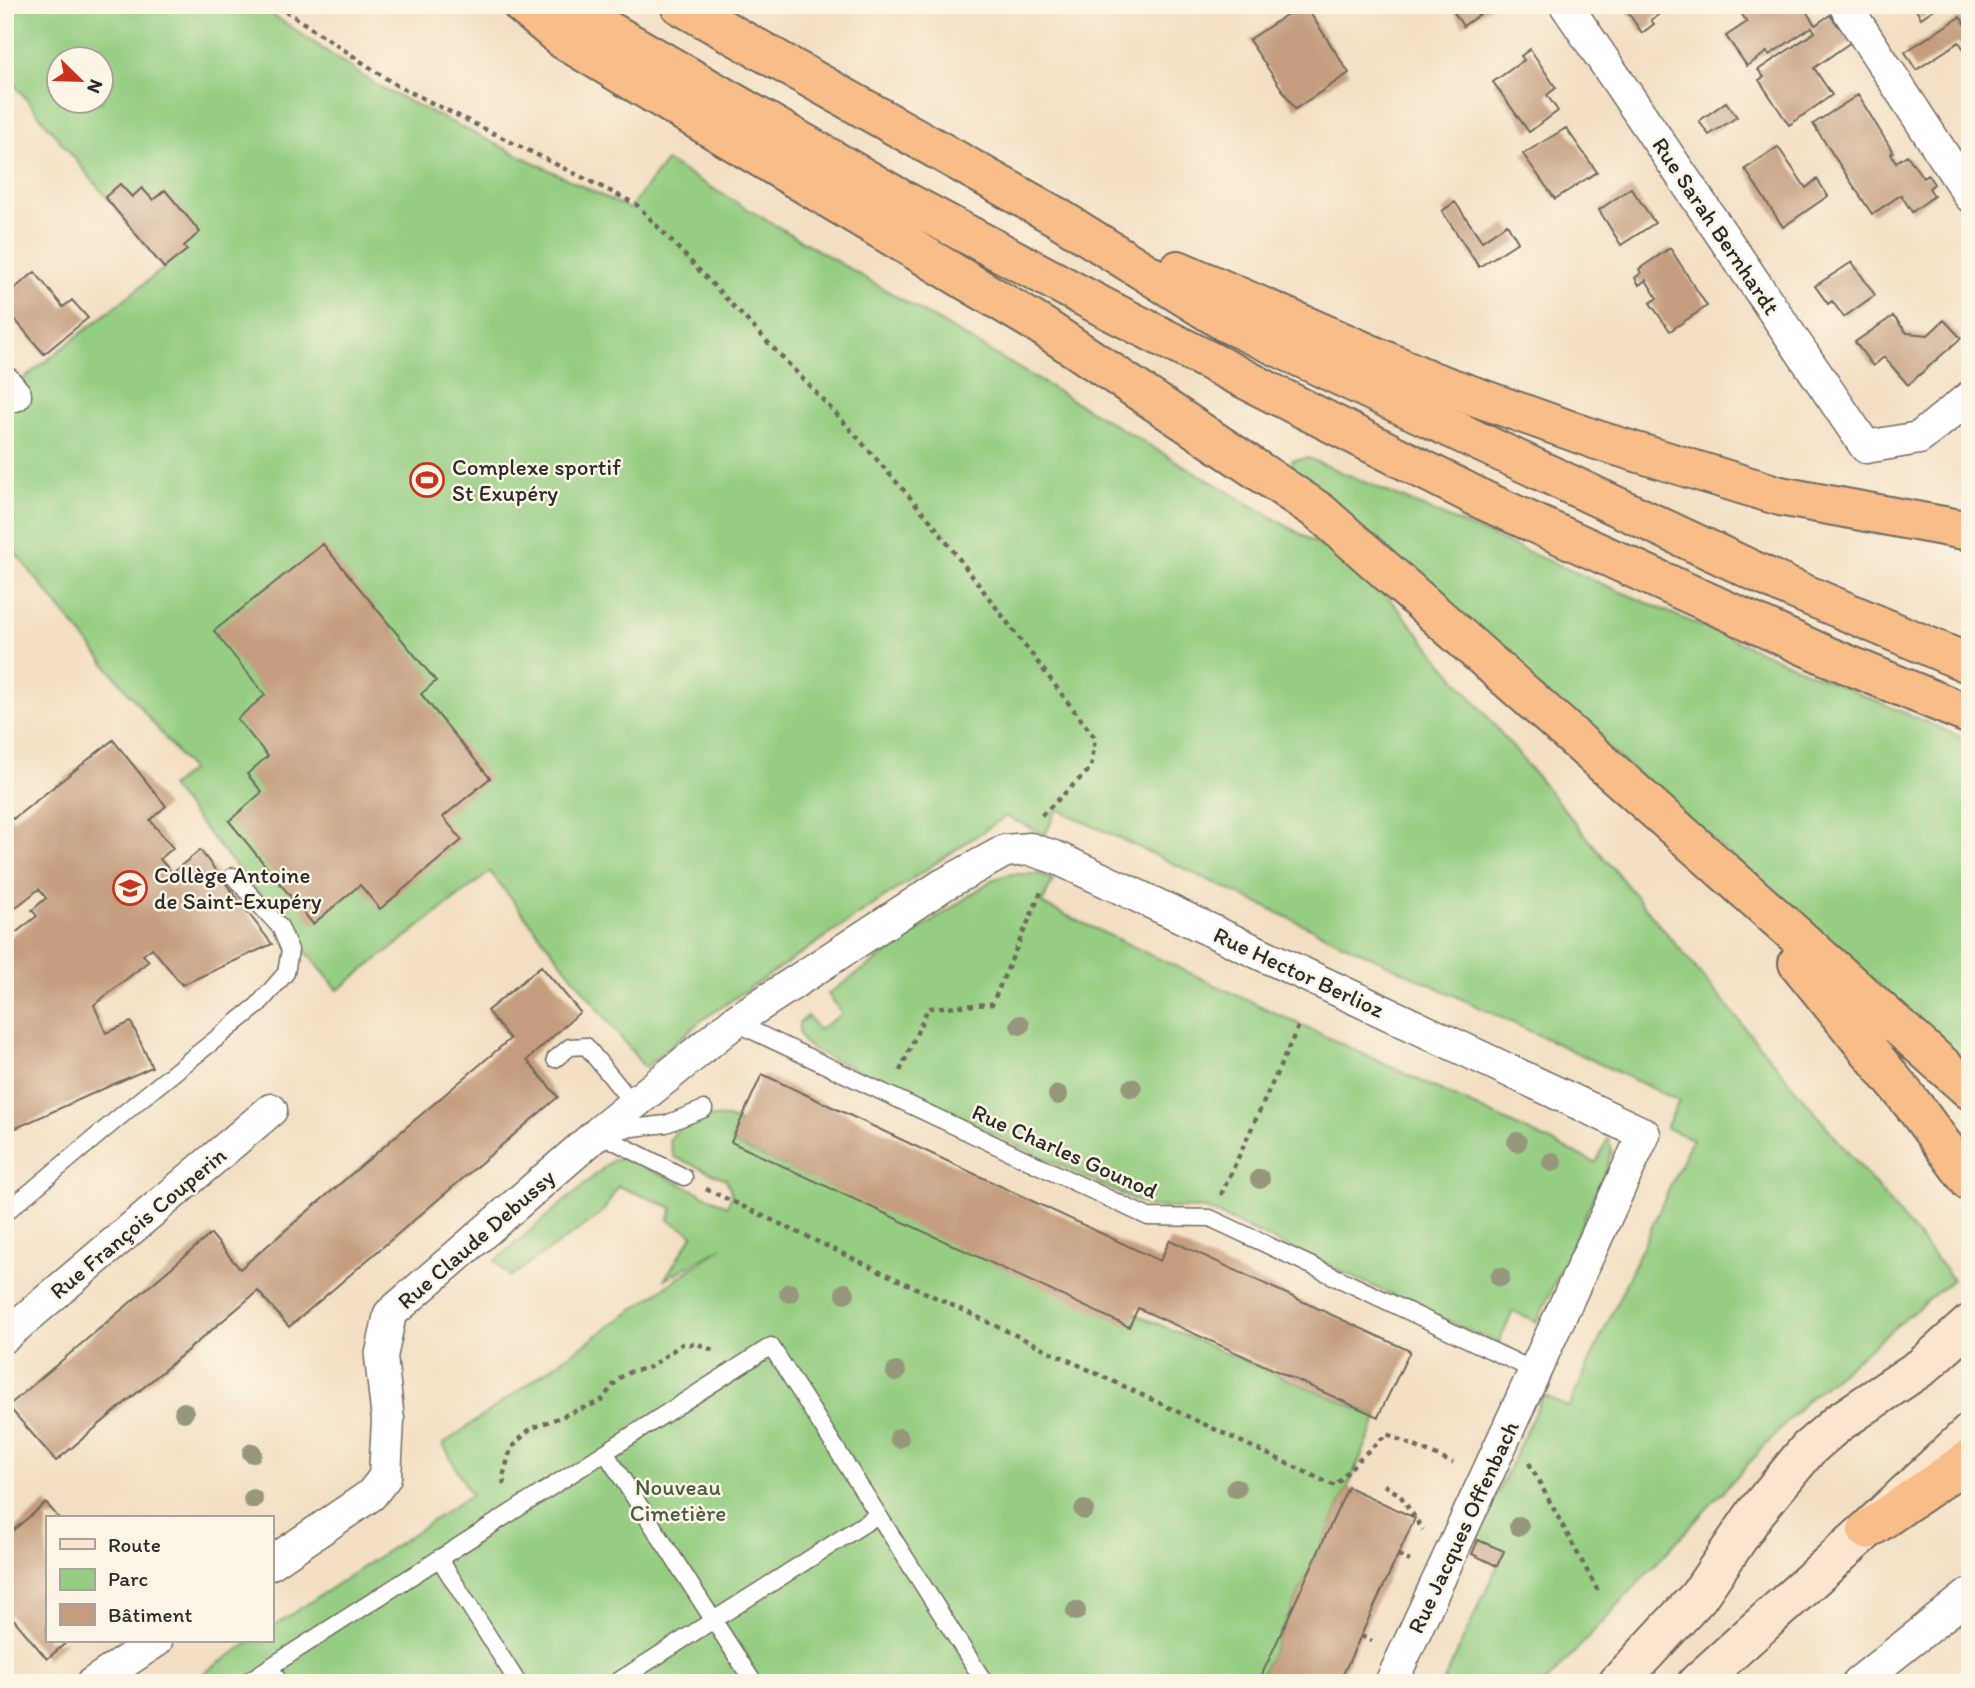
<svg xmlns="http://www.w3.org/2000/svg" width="1975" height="1688" font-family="Itim,sans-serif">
<rect width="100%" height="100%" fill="#fcf5e5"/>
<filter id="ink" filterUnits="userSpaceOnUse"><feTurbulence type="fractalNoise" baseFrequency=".0143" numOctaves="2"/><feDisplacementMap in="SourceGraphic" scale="14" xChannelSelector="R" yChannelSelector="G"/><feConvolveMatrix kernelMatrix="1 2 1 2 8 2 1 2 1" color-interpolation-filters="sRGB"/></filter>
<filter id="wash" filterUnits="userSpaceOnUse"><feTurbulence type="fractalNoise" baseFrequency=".00686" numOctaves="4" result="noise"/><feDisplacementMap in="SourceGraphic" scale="28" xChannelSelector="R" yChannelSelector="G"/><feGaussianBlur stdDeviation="1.57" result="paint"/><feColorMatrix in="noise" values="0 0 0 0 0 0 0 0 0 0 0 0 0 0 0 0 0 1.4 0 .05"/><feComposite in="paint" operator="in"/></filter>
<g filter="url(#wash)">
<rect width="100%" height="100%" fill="#f3dfc3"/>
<path fill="#95ce82" stroke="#607c56" stroke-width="2" fill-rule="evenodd" d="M5 5H258L381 88 629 209 666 161 1370 575 1953 1279 1807 1400 1546 1683H1443L1504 1552 1476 1539 1543 1395 1569 1407 1692 1139 1666 1128 1679 1101 1057 809 1045 835 1006 816 702 1020 645 1068 490 872 338 990 170 787 191 770 5 540V419L8 417C1 402 13 392 22 380L164 268 5 73ZM60 60H102V102H60Z
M1308 458 1970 741V1064L1294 474 1292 460Z
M1010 874H1040L1053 879 1042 904 1596 1163 1608 1138 1612 1150 1607 1168 1537 1322 1513 1311 1498 1344 1206 1209 1149 1207 811 1049C801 1041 798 1036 799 1023L808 1016 818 1030 842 1014 828 994 992 880Z
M708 1117 728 1118 740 1123 731 1142 754 1153 1378 1417 1348 1487 1258 1683H189L252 1641H271V1628L471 1495 443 1444 722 1247 664 1280 693 1234 668 1220 673 1208 618 1186 604 1210 593 1220 510 1277 495 1261 614 1159 626 1158 727 1206 732 1194 726 1179 674 1157 669 1140 685 1122Z"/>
<g id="blocks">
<path fill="#c59d7e" d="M1301 5H1305L1349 73 1295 109 1249 40Z
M1449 5H1493L1463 26Z
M1623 5H1672L1651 20 1654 24 1642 33Z
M1736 5H1802L1815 25 1830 15 1839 27 1841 26 1851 42 1814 68 1832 95 1789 125 1759 80 1764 77 1758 70 1815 32 1812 27 1769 55 1767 52 1747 66 1726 36 1747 22Z
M1913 5H1940L1921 18Z
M1960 17 1970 31V58L1959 42 1916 70 1905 52Z
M1530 49 1556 88 1547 95 1558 111 1529 132 1493 82 1524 60 1521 56Z
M1858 95 1893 152 1891 154 1896 162 1907 155 1923 178 1928 175 1934 184 1929 188 1934 196 1912 212 1901 195 1872 214 1813 124Z
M1726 102 1737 117 1709 135 1699 121Z
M1566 128 1597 172 1555 199 1523 154Z
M1778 147 1806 188 1817 179 1828 196 1783 227 1745 169Z
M120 184 132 197 142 188 153 200 165 190 200 232 184 246 187 250 164 268 105 197Z
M1631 188 1655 223 1621 245 1599 210Z
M1455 202 1482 241 1507 224 1518 242 1479 267 1442 211Z
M1670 248 1707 306 1670 331 1650 303 1657 298 1646 280 1639 285 1635 278 1641 273 1639 269Z
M1852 262 1875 295 1844 317 1832 301 1828 304 1815 286Z
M35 272 63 307 72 300 88 318 44 354 5 308V296Z
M1893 316 1907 333 1928 335 1944 320 1961 338 1908 385 1884 357 1873 366 1855 342Z
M323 544 436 681 421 694 490 778 443 817 462 840 380 909 360 885 313 924 229 821 262 792 247 774 268 756 237 719 265 695 214 631Z
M113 740 166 806 150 820 173 848 160 859 172 873 200 850 272 944 182 985 152 948 143 955 149 961 94 1005 106 1033 131 1022 152 1067 5 1133V941L37 916 32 910 46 898 39 889 5 916V809L13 819Z
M541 966 580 1012 527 1060 558 1097 289 1327 258 1291 56 1461 8 1406 211 1234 240 1269 510 1039 487 1011Z
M762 1074 1160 1261 1170 1240 1410 1351 1378 1417 1138 1308 1129 1327 731 1142Z
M1348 1487 1415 1518 1398 1555 1339 1683H1258Z
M46 1503 59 1518H47V1641H68L47 1659 5 1609V1537Z
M1478 1540 1504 1551 1497 1566 1472 1554Z
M1932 1675 1952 1683H1929Z"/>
</g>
</g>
<g filter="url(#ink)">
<use href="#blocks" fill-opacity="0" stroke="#716a60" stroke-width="2"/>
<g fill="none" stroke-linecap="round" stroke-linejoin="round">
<g stroke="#716a60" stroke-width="19">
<path id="lane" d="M734 1022 1148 1217 1210 1218 1535 1371
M555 1059 570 1047 586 1046 634 1105
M608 1131 666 1124 704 1109
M598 1133 684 1177
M5 1213 141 1099 257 1006 286 973 290 950 280 927 233 876
M605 1452 754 1683
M439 1558 518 1683
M270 1667 280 1683
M245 1683 771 1346 985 1683
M615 1683 878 1515"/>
</g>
<g stroke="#716a60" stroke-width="35">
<path id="street" d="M1566 5 1866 447 1919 438 1970 397
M1845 5 1970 196
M5 383 15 395
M5 1336 271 1110
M271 1563 371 1495 385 1477 388 1420 381 1357 390 1314 598 1133 734 1022 943 885 1005 851 1030 849 1057 858 1644 1134 1391 1683
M93 1683 156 1641
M1858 1683 1970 1594"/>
</g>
<g stroke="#716a60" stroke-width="42">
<path id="secondary" d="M1618 1683 1698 1597 1756 1512 1808 1449 1838 1423 1923 1366 1970 1324
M1697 1683 1867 1530 1970 1433"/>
</g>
<g stroke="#716a60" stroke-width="42">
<path id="highway" d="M522 5 564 40 1042 326 1320 512 1970 1090
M564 5 899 198 1103 307 1485 501 1827 656 1970 715
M680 5 1057 217 1225 322 1786 586 1970 664
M1178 270 1432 381 1597 440 1780 496 1970 531
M1798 963 1914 1106 1970 1182
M1867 1530 1970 1459"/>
</g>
<path stroke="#716a60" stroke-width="4.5" stroke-dasharray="5 5" stroke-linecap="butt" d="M277 5 396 85 636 204 842 420 929 519 1095 738 1091 768 1041 816
M900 1071 928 1008 992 1004 1042 890
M706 1189 1335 1486 1357 1461 1387 1434 1453 1463
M1221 1195 1299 1025
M1529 1463 1599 1593
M504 1485 503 1477 511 1448 530 1429 601 1401 618 1379 630 1372 650 1367 682 1344H698L713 1350
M1384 1485 1400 1495 1423 1530
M1398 1555 1410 1561
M1361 1636 1372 1641"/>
<use href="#lane" stroke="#fff" stroke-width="16"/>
<use href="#street" stroke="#fff" stroke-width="32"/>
<use href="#secondary" stroke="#fce5cf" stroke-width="38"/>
<use href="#highway" stroke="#f8bd88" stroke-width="38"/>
</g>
<g fill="#97977e">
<circle cx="1020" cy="1025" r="10"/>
<circle cx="1132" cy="1088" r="10"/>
<circle cx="1058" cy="1095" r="10"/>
<circle cx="1517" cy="1142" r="10"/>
<circle cx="1552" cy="1162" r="10"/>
<circle cx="1260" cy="1179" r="10"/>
<circle cx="1500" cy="1277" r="10"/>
<circle cx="789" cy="1293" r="10"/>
<circle cx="845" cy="1293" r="10"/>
<circle cx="896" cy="1372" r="10"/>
<circle cx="184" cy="1412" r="10"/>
<circle cx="899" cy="1438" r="10"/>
<circle cx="252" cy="1453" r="10"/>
<circle cx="1236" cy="1488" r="10"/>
<circle cx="253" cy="1499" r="10"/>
<circle cx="1084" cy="1510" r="10"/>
<circle cx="1519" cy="1526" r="10"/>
<circle cx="1076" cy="1611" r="10"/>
</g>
</g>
<defs>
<g id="stadium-ring" transform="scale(1.75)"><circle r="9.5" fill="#fcf5e5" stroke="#c8321e" stroke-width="1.5"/><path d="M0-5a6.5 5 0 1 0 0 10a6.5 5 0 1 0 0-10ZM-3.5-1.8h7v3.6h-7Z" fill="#c8321e"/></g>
<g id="school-ring" transform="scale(1.75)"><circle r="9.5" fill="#fcf5e5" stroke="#c8321e" stroke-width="1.5"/><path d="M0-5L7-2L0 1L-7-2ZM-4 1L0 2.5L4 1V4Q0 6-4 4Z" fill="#c8321e"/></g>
</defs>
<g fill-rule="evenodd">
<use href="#stadium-ring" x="427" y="480"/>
<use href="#school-ring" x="130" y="888"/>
</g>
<g text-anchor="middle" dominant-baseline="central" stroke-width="5" stroke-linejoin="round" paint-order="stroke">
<g font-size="23" fill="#2b2b2b" stroke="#fcf5e5">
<text transform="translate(1716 226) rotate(56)">Rue Sarah Bernhardt</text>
<text transform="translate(1299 972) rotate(25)">Rue Hector Berlioz</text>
<text transform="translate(1065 1151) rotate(24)">Rue Charles Gounod</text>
<text transform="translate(138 1223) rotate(-40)">Rue François Couperin</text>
<text transform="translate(476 1239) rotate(-41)">Rue Claude Debussy</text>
<text transform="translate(1463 1527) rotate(-65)">Rue Jacques Offenbach</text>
</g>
<g font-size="23" fill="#2b2b2b" stroke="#fcf5e5" text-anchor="start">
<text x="452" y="467">Complexe sportif<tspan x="452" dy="26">St Exupéry</tspan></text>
<text x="154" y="875">Collège Antoine<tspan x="154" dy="26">de Saint-Exupéry</tspan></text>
</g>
<g font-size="23" fill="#4b5c45" stroke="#fcf5e5">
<text x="678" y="1487">Nouveau<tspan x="678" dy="26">Cimetière</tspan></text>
</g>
</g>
<rect width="1975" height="1688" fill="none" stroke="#fcf5e5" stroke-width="28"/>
<rect x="46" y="1516" width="228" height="126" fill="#fcf5e5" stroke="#a8a49b" stroke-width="2"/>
<rect x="60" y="1539" width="35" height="10" fill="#fce5cf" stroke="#a8a49b" stroke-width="2"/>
<text x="108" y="1552" font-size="21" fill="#2b2b2b">Route</text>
<rect x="60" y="1569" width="35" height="21" fill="#95ce82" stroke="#a8a49b" stroke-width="2"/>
<text x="108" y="1586" font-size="21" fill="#2b2b2b">Parc</text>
<rect x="60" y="1604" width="35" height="21" fill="#c59d7e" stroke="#a8a49b" stroke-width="2"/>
<text x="108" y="1622" font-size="21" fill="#2b2b2b">Bâtiment</text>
<g transform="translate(80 80) rotate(113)"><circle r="33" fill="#fcf5e5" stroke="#a8a49b" stroke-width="2"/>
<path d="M0-5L12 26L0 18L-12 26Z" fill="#c8321e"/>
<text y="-10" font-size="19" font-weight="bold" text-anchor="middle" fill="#2b2b2b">N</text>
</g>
</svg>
